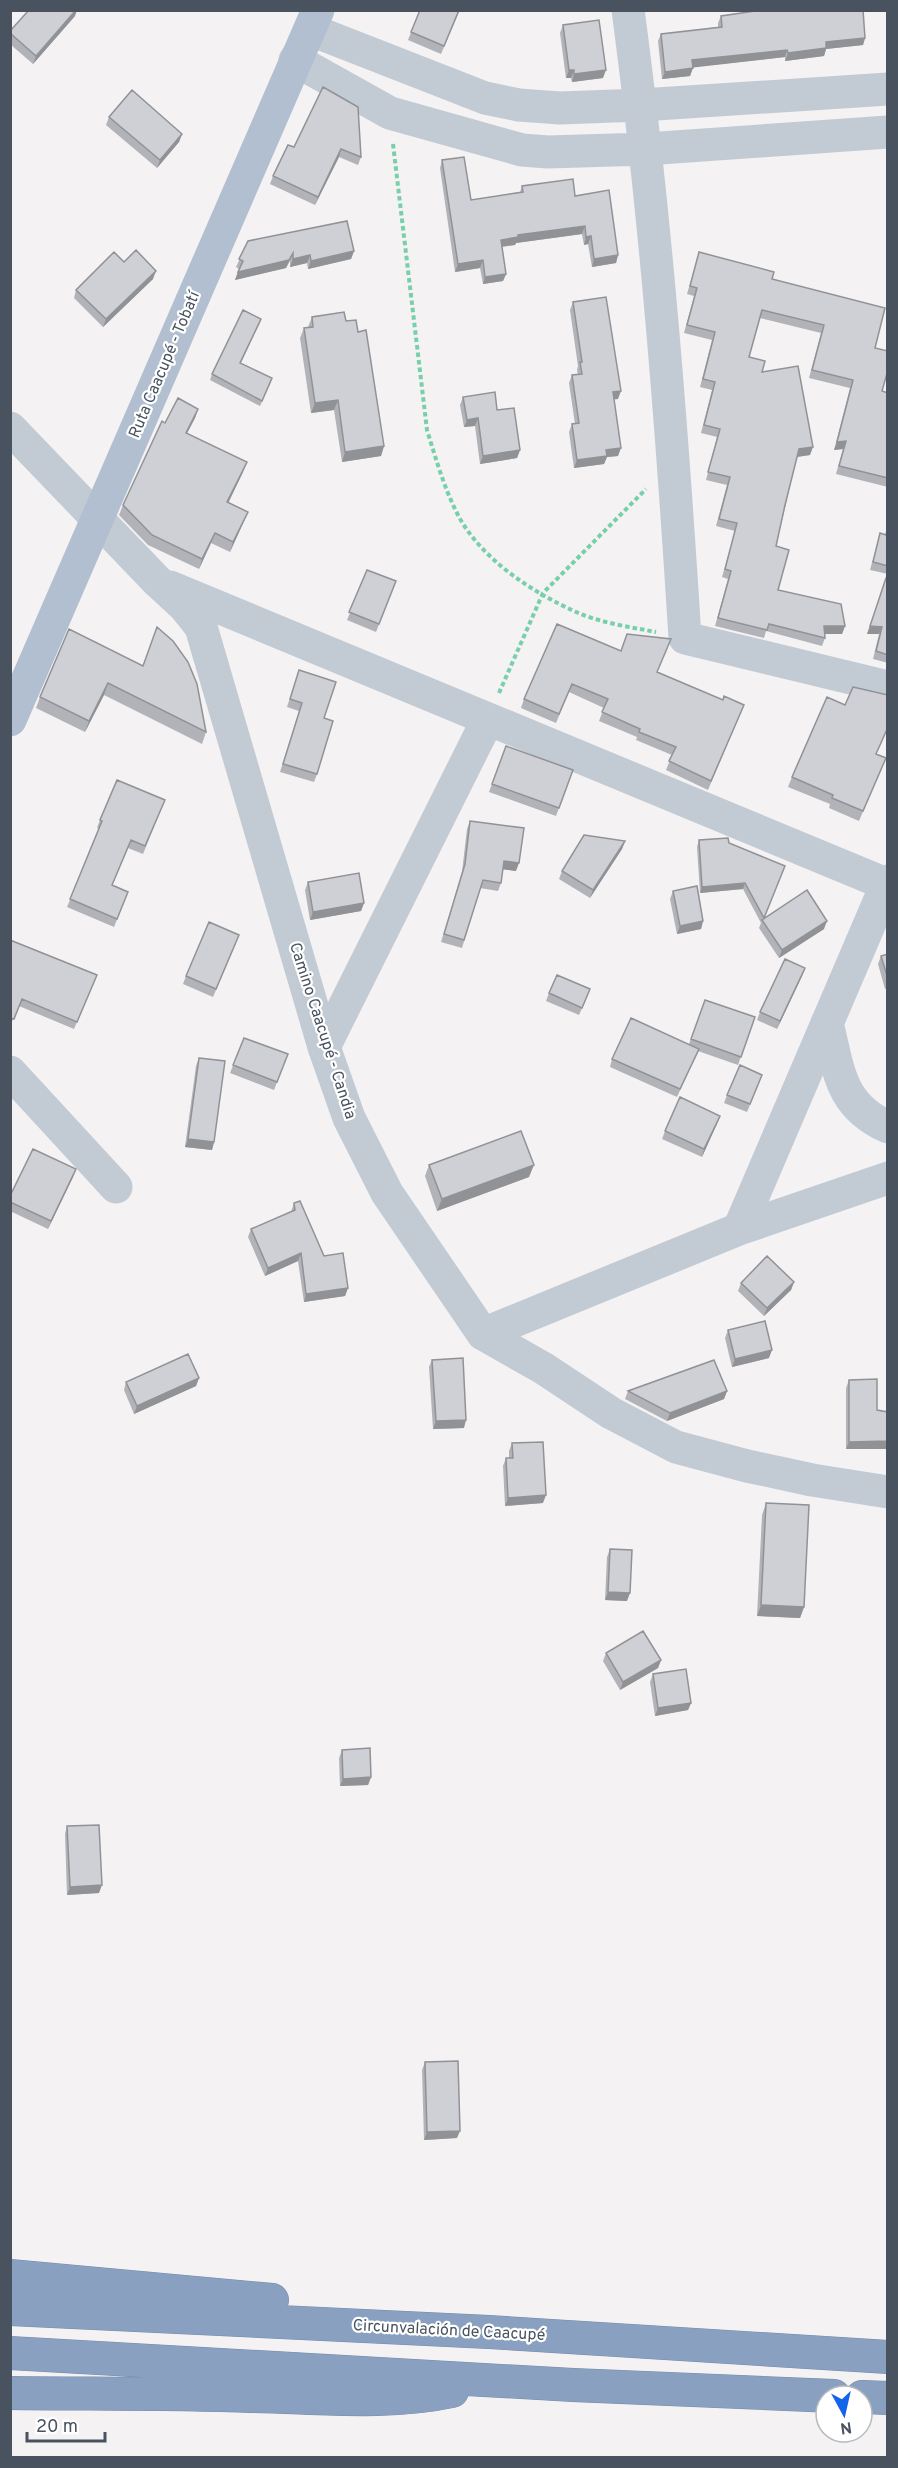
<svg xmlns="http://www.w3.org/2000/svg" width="898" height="2468" font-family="Overpass,sans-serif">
<rect width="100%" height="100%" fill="#f4f2f2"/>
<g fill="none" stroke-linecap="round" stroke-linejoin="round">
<g stroke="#748bad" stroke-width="34">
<path id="highway" d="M10 2276 272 2300
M10 2309 489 2332 888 2357
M10 2353 573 2385 834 2396
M10 2393C91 2394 172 2393 252 2396 318 2397 387 2405 452 2391
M862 2397 888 2398"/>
</g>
<path stroke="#77d0ab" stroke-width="4" stroke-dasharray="4.5 3" stroke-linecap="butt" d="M393 144 427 430C436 459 444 488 458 515 481 559 532 592 576 612 601 623 630 627 656 632
M499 693 543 593 646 489"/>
<path stroke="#c2cbd3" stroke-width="33" d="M628 10C656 219 672 429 685 638L888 687
M311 30 485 98 519 105 560 108 641 105 888 89
M295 60 390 113 522 150 548 152 646 149 888 132
M10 428 158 582 185 607 201 627 324 1047 349 1118 387 1193 483 1334 543 1368 611 1413 676 1447 747 1466 812 1480 888 1492
M170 587 886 884
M827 1023C839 1070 839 1105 888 1127
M324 1047 488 719
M10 1072 116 1187
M739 1229 888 881
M483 1334 739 1229 888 1178"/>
<path stroke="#b1bfd0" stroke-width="33" d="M10 720 318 10"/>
<use href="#highway" stroke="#89a0c1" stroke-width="33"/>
</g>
<path fill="#b1b3b8" d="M420 10H460L441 54 408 40Z
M75 16 33 64 10 44V31Z
M721 16 865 38 863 45 826 49 824 56 785 61V57L693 67 690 76 662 79 658 41 661 34 718 27V23Z
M563 25 603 78 572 82 571 78H566L560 33Z
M323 87 361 157 358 165 339 157 315 205 270 184 273 176 294 147Z
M109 117 182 134 179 142 157 168 106 125Z
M442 160 471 200 520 192 522 186 575 196 618 255 616 263 592 267 588 244 584 245 582 234 516 243 515 245 502 247 506 274 503 281 483 284 480 268 455 272 440 168Z
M248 241 354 251 351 259 308 269 307 263 290 267V261L286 268 235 280 239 269 236 267Z
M699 252 772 279 875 348 882 391 888 393V487L836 474 843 449 834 450 850 388 809 378 821 333 760 318 749 357 762 372 810 455 797 457 776 546 778 590 845 626 842 634H824L825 638 822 646 766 631 764 638 715 626 728 579 722 577 735 531 716 526 727 485 706 480 717 437 701 433 712 390 700 387 712 340 684 333 694 296 687 294Z
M124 262 153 279 103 327 74 298 76 290Z
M573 302 618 399H614L618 456 607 457 604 464 574 468 569 432 572 424H575L569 383 572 375H578L577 370 578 366 570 310Z
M312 317 346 321 358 332 384 446 381 456 342 462 334 410 311 413 300 338 304 328 308 327Z
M259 324 241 363 270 384 260 406 210 380 212 374Z
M463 397 497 410 520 450 517 458 480 464 475 426 464 427 460 405Z
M198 409 195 418 187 433 243 472 228 502 248 512 230 552 211 543 199 569 148 545 119 515 123 505 165 423Z
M888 525V574L870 570 880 533 885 535Z
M367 570 396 581 376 632 347 620Z
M888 578V663L873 659 879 634H867L883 586Z
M671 639 657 672 723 700 744 705 708 790 666 770 672 755 636 740 637 737 599 721 604 708 569 692 556 723 521 708 524 699 621 651Z
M143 666 206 732 202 744 104 695 85 732 36 708 40 697Z
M299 670 324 718 317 774 314 782 280 772 299 711 287 707Z
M888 695V728L876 754 886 758 859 821 829 808 830 804 788 787 792 777 845 705Z
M506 746 573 770 556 816 489 792Z
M165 800 143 854 128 848 112 886 128 892 114 927 67 907 99 829 97 828 100 820Z
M470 821 516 871 503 869 501 883 498 891 480 888 462 948 441 942 462 872 467 829Z
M699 840 729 843 764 919 824 929 779 958 759 928 761 923 743 889 700 893 697 847Z
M625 841 622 849 590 898 559 879 562 871Z
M308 882 364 903 361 911 310 920 305 890Z
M673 891 703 921 701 929 677 934 670 899Z
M10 940 97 975 74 1029 19 1006 10 1026Z
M236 943 213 997 183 984 186 976Z
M888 954V988L885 989 878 964 881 956Z
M802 976 777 1029 757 1020 760 1012Z
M549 993 587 997 579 1015 546 1001Z
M705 1000 755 1017 738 1065 698 1051 677 1097 610 1067 612 1059 689 1044Z
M244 1038 288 1054 274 1090 230 1073Z
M199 1058 214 1142 212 1150 185 1147 196 1066Z
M759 1083 747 1112 724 1103 727 1095Z
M720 1116 702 1157 662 1139 665 1131Z
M429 1165 529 1177 437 1211 425 1176Z
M73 1177 48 1229 10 1211V1196Z
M294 1203 324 1256 348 1288 345 1296 304 1302 298 1261 265 1276 248 1237 251 1229 291 1212Z
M794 1282 791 1290 764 1316 738 1291 741 1283Z
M728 1330 769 1358 732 1367 725 1338Z
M432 1360 464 1428 433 1429 429 1367Z
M199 1378 196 1386 134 1414 124 1390 126 1382Z
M849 1380 877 1410 888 1412V1449H846V1388Z
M628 1391H727L724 1399 667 1421 625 1399Z
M512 1443 543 1503 505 1506 503 1466 506 1458H509V1451Z
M766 1503 804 1607 800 1618 757 1616 762 1515Z
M610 1549 627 1601 605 1600 607 1557Z
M606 1653 661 1660 658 1668 620 1690 603 1661Z
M653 1674 691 1703 688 1710 655 1716 650 1682Z
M342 1750 371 1777 368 1785 340 1786 339 1758Z
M67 1826 99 1893 67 1895 65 1834Z
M425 2062 457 2138 424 2140 422 2070Z"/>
<path fill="#909296" d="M76 10H77L75 16 33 64 36 56Z
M865 38 863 45 826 49 824 56 785 61 788 53 826 42Z
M787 50 785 57 689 68 692 60Z
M693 68 690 76 662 79 665 72Z
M569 70H574L571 78H566Z
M606 70 603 78 572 82 574 74Z
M182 134 179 142 157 168 160 160Z
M341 149 339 157 315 205 318 197Z
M585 226 582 234 516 243 515 245 498 247 501 240 518 235Z
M591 236 588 244 584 245 586 237Z
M354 251 351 259 308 269 311 261Z
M293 253 286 268 235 280 238 272Z
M310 255 307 263 290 267 293 259Z
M618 255 616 263 592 267 594 259Z
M483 260 480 268 455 272 458 264Z
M156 271 153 279 103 327 106 319Z
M506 274 503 281 483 284 485 277Z
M621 391 618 399 610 400 613 392Z
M338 400 334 410 311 413 315 403Z
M198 409 195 418 182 443 186 433Z
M478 418 475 426 464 427 467 420Z
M846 441 843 449 834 450 837 442Z
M384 446 381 456 342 462 345 452Z
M813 447 810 455 796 457 799 449Z
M621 448 618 456 607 457 604 464 574 468 577 460 606 450Z
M520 450 517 458 480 464 483 456Z
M247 462 243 472 224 512 227 502Z
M248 512 244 521 230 552 233 542Z
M215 533 211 543 199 569 202 559Z
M824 626H845L842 634H821Z
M870 626 882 627 879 634H867Z
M108 683 104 695 85 732 89 721Z
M625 841 622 849 590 898 593 890Z
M504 861 519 863 516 871 501 869Z
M745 883 743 889 700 893 702 887Z
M364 903 361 911 310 920 313 912Z
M703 921 701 929 677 934 680 926Z
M827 921 824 929 779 958 782 950Z
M805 968 802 976 777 1029 780 1021Z
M720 1116 717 1124 702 1157 704 1149Z
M188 1139 214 1142 212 1150 185 1147Z
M534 1165 529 1177 437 1211 442 1199Z
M76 1169 73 1177 48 1229 51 1221Z
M301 1253 298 1261 265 1276 268 1268Z
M794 1282 791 1290 764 1316 767 1308Z
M348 1288 345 1296 304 1302 306 1294Z
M772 1350 769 1358 732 1367 735 1359Z
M199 1378 196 1386 134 1414 137 1406Z
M727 1391 724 1399 667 1421 670 1413Z
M466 1420 464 1428 433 1429 436 1421Z
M888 1441V1449H846L849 1442Z
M546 1495 543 1503 505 1506 508 1498Z
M608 1592 630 1593 627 1601 605 1600Z
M761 1605 804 1607 800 1618 757 1616Z
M661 1660 658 1668 620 1690 623 1682Z
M691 1703 688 1710 655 1716 658 1708Z
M371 1777 368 1785 340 1786 343 1779Z
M102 1885 99 1893 67 1895 70 1887Z
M460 2131 457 2138 424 2140 427 2132Z"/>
<path fill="#ced0d6" stroke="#909296" stroke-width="1.5" d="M29 10H76L36 56 10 33V31Z
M420 10H459L444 46 411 32Z
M762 10H863L865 38 826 42V48L788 53 787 50 692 60 693 68 665 72 661 34 722 27 721 16Z
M599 20 606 70 574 74V70H569L563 25Z
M323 87 358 107 361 157 341 149 318 197 273 176 288 145 294 147Z
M132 90 182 134 160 160 109 117Z
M464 157 471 200 523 192 522 186 573 179 575 196 609 190 618 255 594 259 591 236 586 237 585 226 518 235V237L501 240 506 274 485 277 483 260 458 264 442 160Z
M347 221 354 251 311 261 310 255 293 259V253L289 260 238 272 243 261 239 259 248 241Z
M136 250 156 271 106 319 76 290 114 252 124 262Z
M699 252 774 272 772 279 885 308 875 348 888 351V370L882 391 888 393V478L839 466 846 441 837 442 853 380 812 370 824 325 762 310 749 357 765 361 762 372 798 366 813 447 799 449 785 505 776 546 789 550 778 590 841 604 845 626H824L825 638 769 624 767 630 718 618 731 571 725 569 737 523 719 519 730 477 708 472 720 429 704 425 715 382 703 379 715 332 687 325 697 288 690 286Z
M606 297 621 391 613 392 621 448 606 450 607 456 577 460 572 424 579 423 572 375 582 374 580 362H582L573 302Z
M243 310 261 319 240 363 272 378 262 401 212 374Z
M344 312 346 321 356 320 358 332 366 330 384 446 345 452 338 400 315 403 304 328 313 327 312 317Z
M495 392 497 410 514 408 520 450 483 456 478 418 467 420 463 397Z
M178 398 198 409 186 433 247 462 227 502 248 512 233 542 215 533 202 559 152 535 123 505 162 421 165 423Z
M888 528V566L873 562 880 533 886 535Z
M367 570 396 581 379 624 349 612Z
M886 578H888V655L876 651 882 627 870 626Z
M557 624 621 651 627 634 671 639 657 672 723 700 724 696 744 705 711 781 669 761 676 747 639 732 640 729 602 712 608 699 572 684 559 714 524 699Z
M157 627 173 641 188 662 197 684 206 732 108 683 89 721 40 697 69 629 143 666Z
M299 670 336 682 324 718 333 721 317 774 283 764 302 703 290 699Z
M853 687 888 695V727L876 754 886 758 863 811 832 798 833 795 792 777 827 697 845 705Z
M506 746 573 770 559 808 492 784Z
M117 780 165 800 145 846 131 840 112 885 128 892 117 919 70 899 102 821 100 820Z
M470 821 524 828 519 863 504 861 501 883 483 880 464 940 444 934 465 864Z
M584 835 625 841 593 890 562 871Z
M728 838 729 843 785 866 764 918 745 883 702 887 699 840Z
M359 873 364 903 313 912 308 882Z
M697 886 703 921 680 926 673 891Z
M807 890 827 921 782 950 762 920Z
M209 922 239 935 216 989 186 976Z
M10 940 97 975 77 1022 22 999 14 1019 10 1018Z
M888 954V979L881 956Z
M785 959 805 968 780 1021 760 1012Z
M557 975 590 989 582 1008 549 993Z
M705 1000 755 1017 741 1057 691 1039Z
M631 1018 699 1049 680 1089 612 1059Z
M244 1038 288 1054 277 1082 233 1065Z
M199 1058 225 1061 214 1142 188 1139Z
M740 1065 762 1075 750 1104 727 1095Z
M680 1097 720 1116 704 1149 665 1131Z
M521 1131 534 1165 442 1199 429 1165Z
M33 1149 76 1169 51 1221 10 1202V1196Z
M300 1201 324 1256 343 1253 348 1288 306 1294 301 1253 268 1268 251 1229 295 1210 294 1203Z
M767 1256 794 1282 767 1308 741 1283Z
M765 1321 772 1350 735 1359 728 1330Z
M188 1354 199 1378 137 1406 126 1382Z
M463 1358 466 1420 436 1421 432 1360Z
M714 1360 727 1391 670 1413 628 1391Z
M877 1379V1410L888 1412V1441L849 1442V1380Z
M543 1442 546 1495 508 1498 506 1458H513L512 1443Z
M766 1503 809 1505 804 1607 761 1605Z
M610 1549 632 1550 630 1593 608 1592Z
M643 1631 661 1660 623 1682 606 1653Z
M686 1669 691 1703 658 1708 653 1674Z
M370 1748 371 1777 343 1779 342 1750Z
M99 1825 102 1885 70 1887 67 1826Z
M458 2061 460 2131 427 2132 425 2062Z"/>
<g text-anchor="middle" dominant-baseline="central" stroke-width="4.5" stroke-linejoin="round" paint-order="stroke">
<g font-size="16" fill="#495360" stroke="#fff">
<text transform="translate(165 365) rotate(-67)">Ruta Caacupé - Tobatí</text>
<text transform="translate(322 1031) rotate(72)">Camino Caacupé - Candia</text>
<text transform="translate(449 2331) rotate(3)">Circunvalación de Caacupé</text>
</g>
</g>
<rect width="898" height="2468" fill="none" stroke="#495360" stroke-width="24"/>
<g transform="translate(844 2414) rotate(172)"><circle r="28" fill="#ffffff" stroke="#b6babf" stroke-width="1.5"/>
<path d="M0-4.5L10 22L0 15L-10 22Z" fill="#1563ea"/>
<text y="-9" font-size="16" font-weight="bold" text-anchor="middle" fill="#495360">N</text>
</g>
<path d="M27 2432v9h78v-9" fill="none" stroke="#495360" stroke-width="3"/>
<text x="36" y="2432" font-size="18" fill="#495360" stroke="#ffffff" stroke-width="4.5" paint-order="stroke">20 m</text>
</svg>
